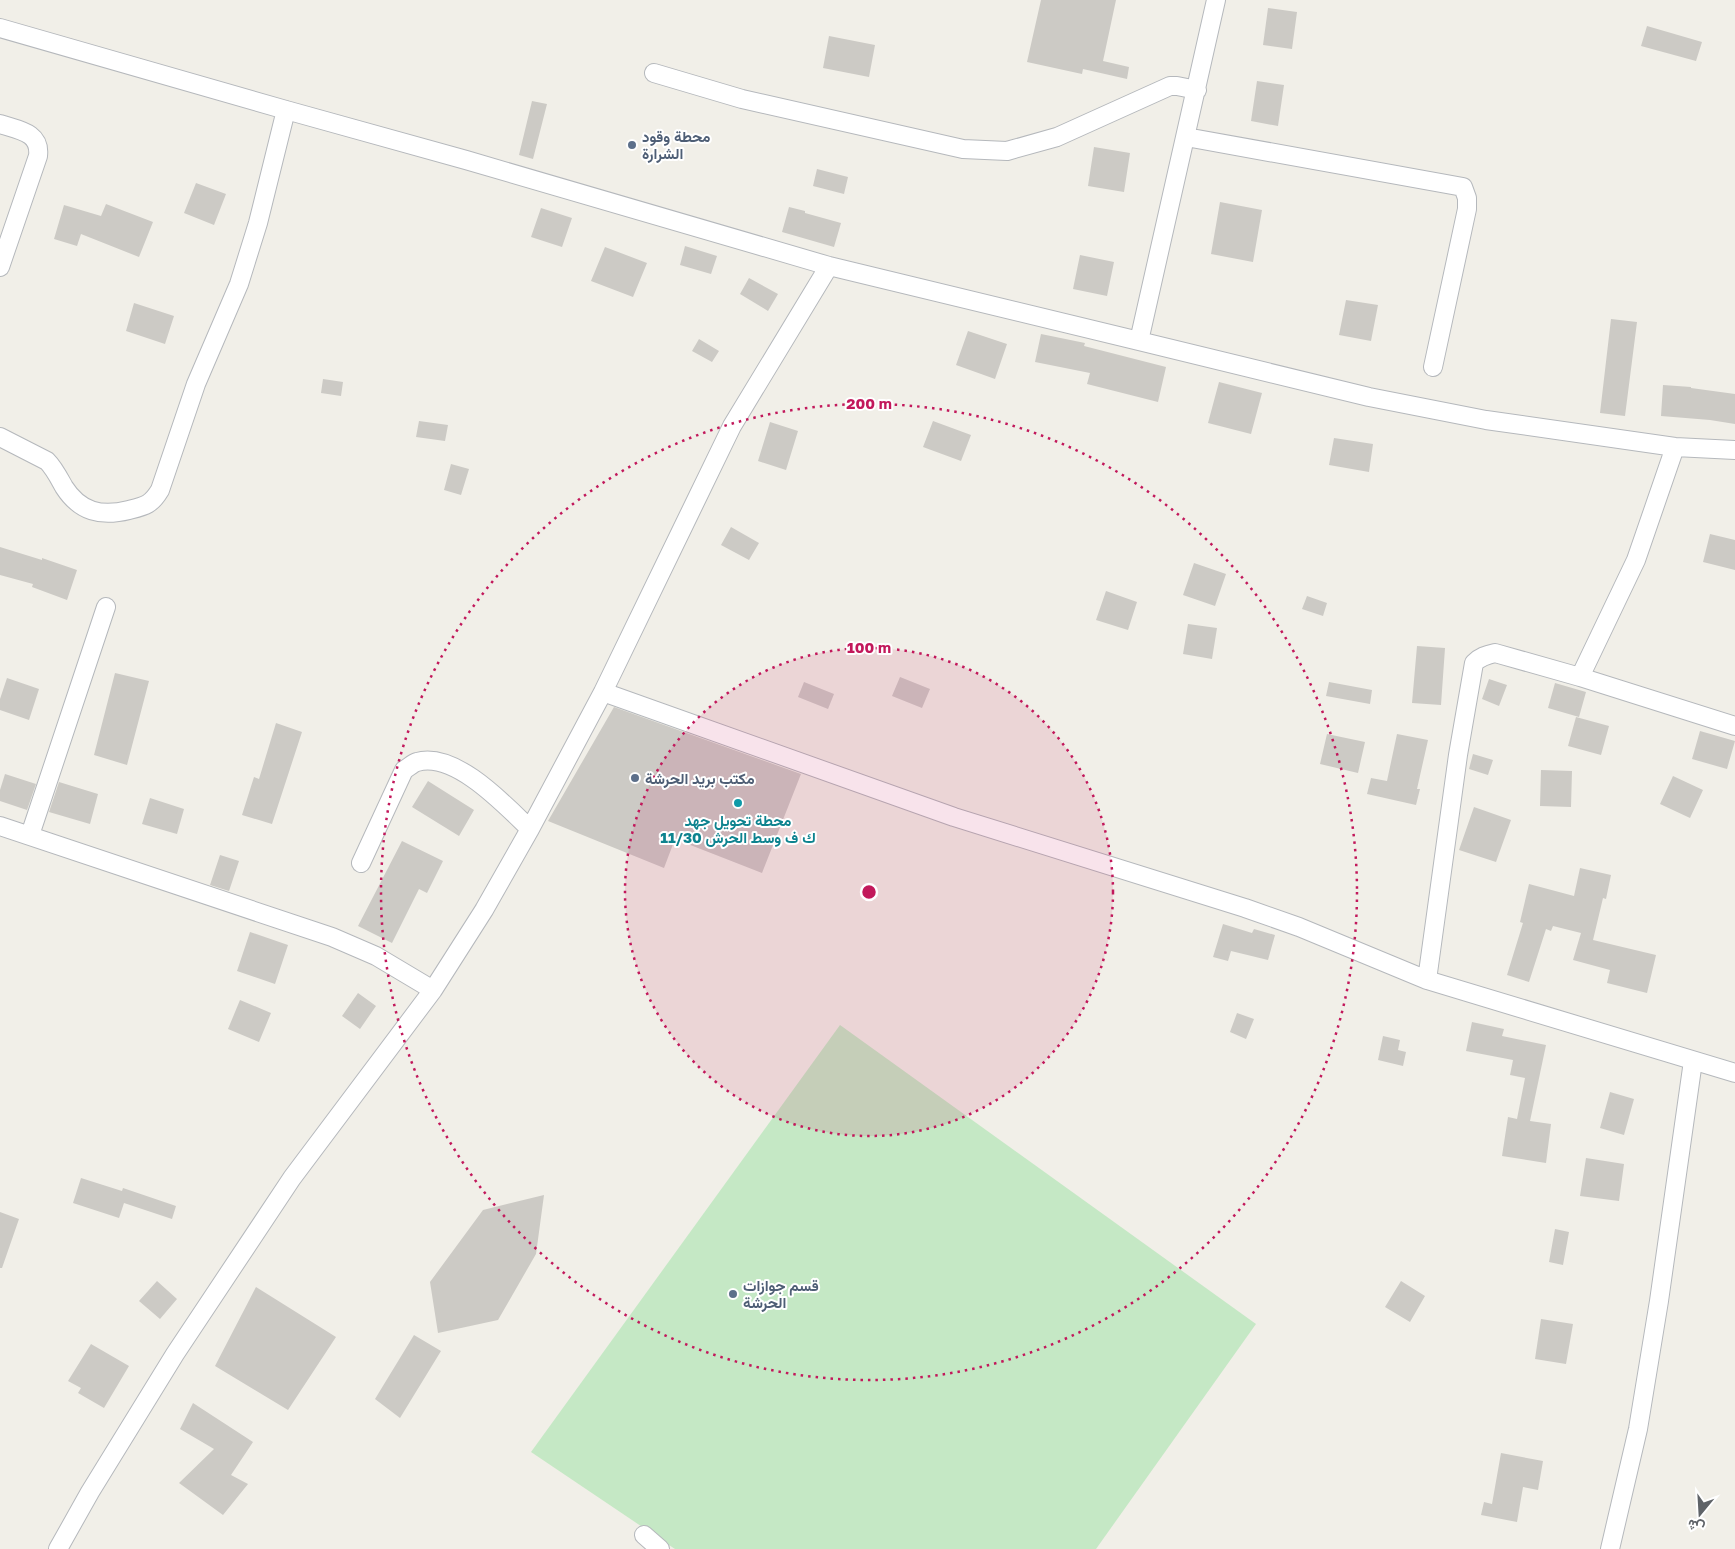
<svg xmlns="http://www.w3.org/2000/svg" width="1735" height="1549" font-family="'Golos Text',Vazirmatn,sans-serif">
<rect width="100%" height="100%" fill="#f1efe8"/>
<path fill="#c5e8c5" d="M840 1025 1256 1324 1096 1549H675L531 1452Z"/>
<path fill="#cccac5" d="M1041 0H1116L1103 61 1129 67 1127 79 1083 69 1082 74 1027 62Z
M1268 8 1297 12 1292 49 1263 45Z
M1647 26 1702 42 1696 61 1641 46Z
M829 36 875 45 869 77 823 68Z
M1257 81 1284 85 1278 126 1251 121Z
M532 101 547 104 533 159 519 155Z
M1094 147 1130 153 1124 192 1088 186Z
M817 169 848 177 844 194 813 186Z
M196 183 226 194 214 225 184 213Z
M1220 202 1262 210 1253 262 1211 254Z
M106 204 153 222 139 257 81 234 77 246 54 239 64 205 101 216Z
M789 207 805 211V213L841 223 834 247 782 232Z
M541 208 572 218 562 247 531 237Z
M685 246 717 256 711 274 680 265Z
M605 247 647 263 633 297 591 281Z
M1080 255 1114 262 1107 296 1073 289Z
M749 278 778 294 768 311 740 294Z
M1346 300 1378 305 1371 341 1339 335Z
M134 303 174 316 165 344 126 331Z
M1611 319 1637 322 1625 416 1600 413Z
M968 331 1007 344 995 379 956 365Z
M1041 334 1085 343 1084 346 1166 367 1158 402 1087 384 1090 373 1035 362Z
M699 339 719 351 712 362 692 351Z
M323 379 343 382 341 396 321 393Z
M1219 382 1262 393 1251 434 1208 423Z
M1663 385 1691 387V388L1735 394V424L1710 420 1661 416Z
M419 421 448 425 445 441 416 437Z
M933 421 971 435 961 461 923 447Z
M770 422 798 431 786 470 758 461Z
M1334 438 1373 444 1369 472 1329 465Z
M451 464 469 469 461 495 444 490Z
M731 527 759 543 749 560 721 545Z
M1710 534 1735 540V570L1703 562Z
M0 547 42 560V558L77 570 67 600 32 587 33 584 0 575Z
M1194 563 1226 574 1215 606 1183 595Z
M1106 591 1137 602 1128 630 1096 620Z
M1307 596 1327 603 1323 616 1302 609Z
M1188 624 1217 628 1212 659 1183 654Z
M1417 646 1445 648 1441 705 1412 703Z
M115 673 149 681 127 765 94 755Z
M900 677 930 689 922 708 892 696Z
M7 678 39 689 29 720 0 710V699Z
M1489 679 1507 685 1499 706 1482 699Z
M804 682 834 694 828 709 798 697Z
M1329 682 1372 690 1370 704 1326 696Z
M1555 683 1586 692 1579 717 1548 708Z
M614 707 801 774 762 873 675 839 664 868 548 821Z
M1576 717 1609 726 1601 755 1568 746Z
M276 723 302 732 272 824 242 815 254 777 259 779Z
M1700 731 1735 741 1727 769 1692 759Z
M1327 734 1365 742 1358 773 1320 764Z
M1397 734 1428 740 1417 789H1420L1416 805 1367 794 1371 778 1387 781Z
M1473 754 1493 760 1488 775 1469 769Z
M1541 770 1572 771 1571 807 1540 806Z
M5 774 36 784 27 810 0 801V790Z
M1673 776 1703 790 1690 818 1660 804Z
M428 781 474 810 459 836 412 807Z
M59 782 98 794 90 824 49 812Z
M150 798 184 809 177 834 142 824Z
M1474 807 1511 820 1496 862 1459 850Z
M402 841 443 861 427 893 419 889 392 943 358 926Z
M220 855 239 861 229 891 210 885Z
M1580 868 1611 875 1606 899 1603 898 1593 940 1656 955 1647 993 1607 983 1610 970 1573 960 1581 933 1553 926 1551 931 1546 929 1529 982 1507 975 1523 923 1520 922 1529 884 1574 896Z
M1223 924 1252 933 1254 929 1275 935 1268 960 1231 951 1228 961 1213 957Z
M250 932 288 945 275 984 237 971Z
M358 993 376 1006 360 1029 342 1016Z
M240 1000 271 1013 259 1042 228 1029Z
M1237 1013 1254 1019 1246 1039 1230 1032Z
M1472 1022 1504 1029 1502 1036 1546 1045 1530 1121 1551 1124 1546 1163 1502 1156 1508 1117 1517 1119 1525 1078 1510 1075 1513 1060 1466 1051Z
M1383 1036 1400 1040 1398 1050 1406 1052 1403 1066 1378 1060Z
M1610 1092 1634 1099 1624 1135 1600 1128Z
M1586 1158 1624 1164 1619 1201 1580 1196Z
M81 1178 122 1191 123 1188 176 1206 172 1219 124 1203 119 1218 73 1203Z
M544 1195 536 1254 498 1320 438 1333 430 1282 483 1210Z
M0 1212 19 1219 2 1268H0Z
M1555 1229 1569 1232 1563 1265 1549 1262Z
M157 1281 177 1299 160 1319 139 1301Z
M1401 1281 1425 1296 1410 1322 1385 1307Z
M256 1287 336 1337 288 1410 215 1366Z
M1541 1319 1573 1324 1566 1364 1535 1359Z
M414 1335 441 1351 400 1418 375 1399Z
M91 1344 129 1366 104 1408 78 1393 81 1388 68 1381Z
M193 1403 253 1442 231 1475 248 1484 223 1515 179 1483 214 1449 180 1429Z
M1501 1453 1543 1461 1538 1490 1523 1487 1517 1522 1481 1515 1484 1502 1492 1504Z"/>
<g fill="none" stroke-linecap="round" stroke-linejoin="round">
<g stroke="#b5b8bc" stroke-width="20">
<path id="minor" d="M0 28 286 110 466 160 829 266 1139 341 1216 0
M654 73 742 99 963 149 1007 151 1057 137 1170 86H1177L1197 90
M0 124C18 130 41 132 38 156L0 267
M1186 137 1463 187 1467 198V209L1433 367
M1139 341 1369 397 1486 420 1675 447 1735 450
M0 437 47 461C54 468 59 478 64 487 80 512 101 517 129 510 145 506 151 505 160 490L196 384 239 284 258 223 286 110
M1675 447 1636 560 1580 677 1735 726
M603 692 954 817 1245 908 1299 927 1427 980 1735 1073
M0 826 332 937 376 956 433 990
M30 835 106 607
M361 863 404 770C408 768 413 763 417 762 455 751 505 805 530 829
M1427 980 1458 755 1474 663C1480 657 1486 655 1495 653L1580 677
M644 1535 660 1549
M58 1549 90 1492 175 1354 292 1178 433 990 484 910 530 829 603 692 732 426 829 266
M1610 1549 1638 1429 1659 1301 1693 1061"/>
</g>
<use href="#minor" stroke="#fff" stroke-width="18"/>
</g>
<circle cx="869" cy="892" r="244" fill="#c2185b" fill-opacity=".12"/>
<g fill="none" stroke="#c2185b" stroke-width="2.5" stroke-dasharray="2.5 5">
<circle cx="869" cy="892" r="244"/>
<circle cx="869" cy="892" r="488"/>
</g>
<g fill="#5c6f8a" stroke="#fff" stroke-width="2">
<circle cx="632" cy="145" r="5"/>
<circle cx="635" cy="778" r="5"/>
<circle cx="733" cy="1294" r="5"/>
</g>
<circle fill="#0f9aa8" stroke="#fff" stroke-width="2" cx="738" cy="803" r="5"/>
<g text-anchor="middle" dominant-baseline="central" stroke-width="4" stroke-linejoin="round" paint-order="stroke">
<g font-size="15" font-weight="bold" fill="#4e5e75" stroke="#fff" text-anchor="start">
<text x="642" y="136">محطة وقود<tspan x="642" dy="17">الشرارة</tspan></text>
<text x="645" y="778">مكتب بريد الحرشة</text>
<text x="743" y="1285">قسم جوازات<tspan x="743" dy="17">الحرشة</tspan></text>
</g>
<g font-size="15" font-weight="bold" fill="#0d838f" stroke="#fff">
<text x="738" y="820">محطة تحويل جهد<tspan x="738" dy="17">11/30 ك ف وسط الحرش</tspan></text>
</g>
</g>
<circle cx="869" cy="892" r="8" fill="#c2185b" stroke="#fff" stroke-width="2.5"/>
<g font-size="15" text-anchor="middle" font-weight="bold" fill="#c2185b" stroke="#fff" stroke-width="4" stroke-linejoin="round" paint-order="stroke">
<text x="869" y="409">200 m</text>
<text x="869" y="653">100 m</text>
</g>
<g transform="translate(1700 1514) rotate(198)" stroke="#ffffff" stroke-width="4" paint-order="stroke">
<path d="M0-4L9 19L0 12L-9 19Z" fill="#5f6368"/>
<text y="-8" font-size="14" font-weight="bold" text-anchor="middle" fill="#5f6368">ش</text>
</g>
</svg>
